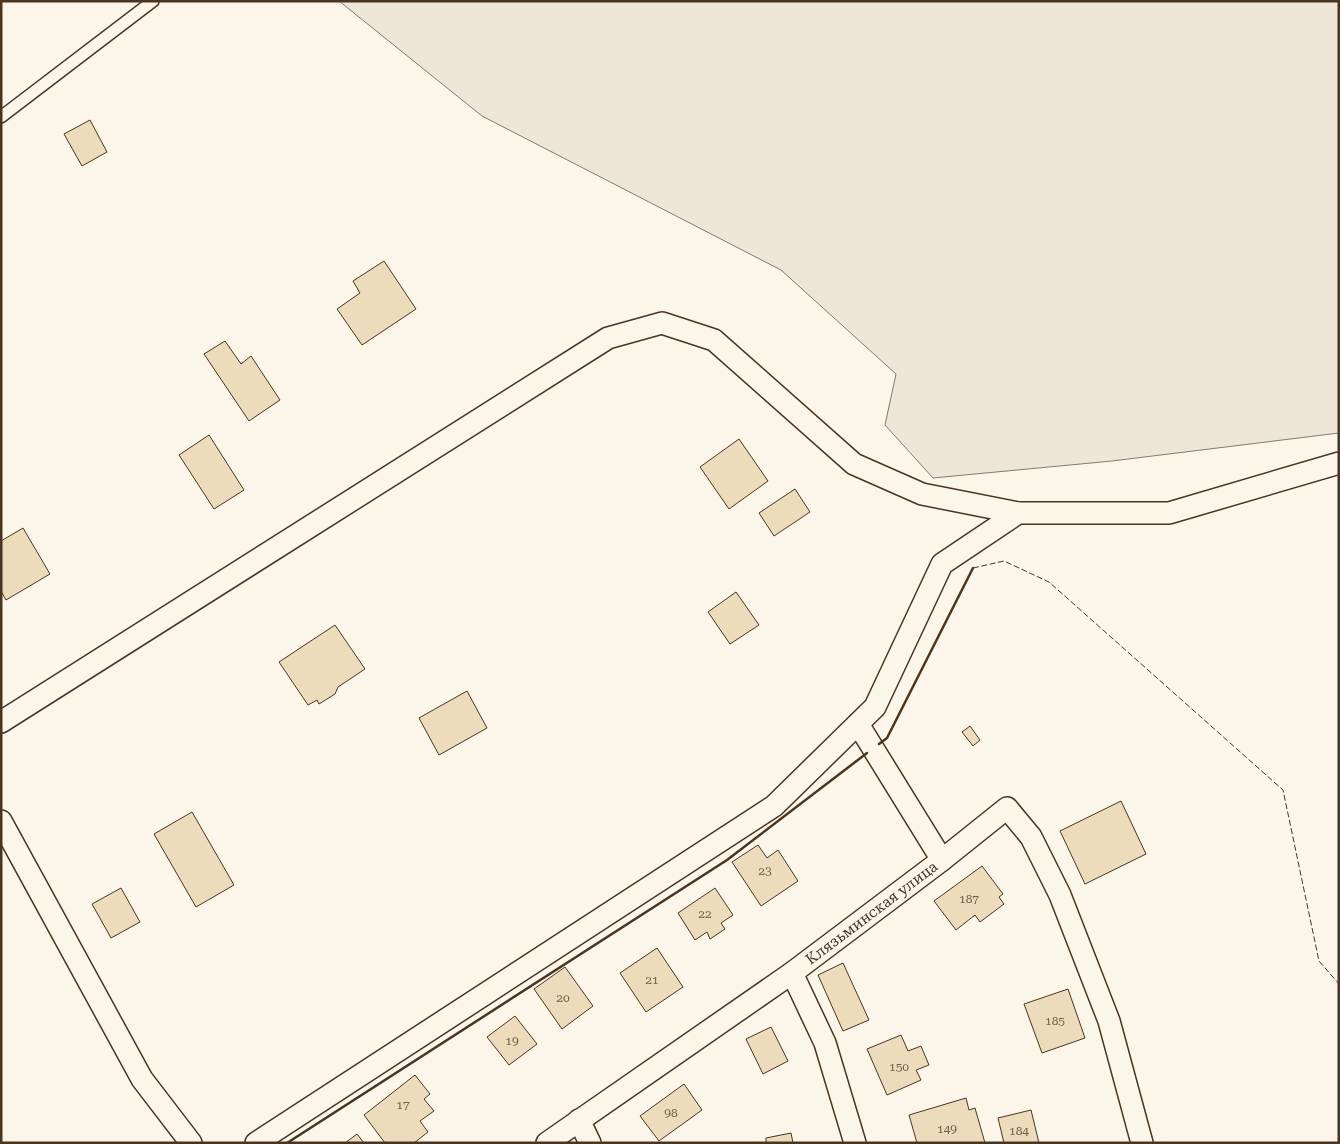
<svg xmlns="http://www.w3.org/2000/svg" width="1340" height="1144" font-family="'Roboto Serif',serif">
<rect width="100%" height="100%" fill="#fbf6e9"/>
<path fill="#ede6d9" stroke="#887966" d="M339 1H1339V433L1112 461 933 478 885 425 896 374 781 270 482 116Z"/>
<path fill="#ecdcbc" stroke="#4a3520" d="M90 120 107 152 82 166 64 134Z
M384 261 416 309 362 345 337 309 360 293 353 281Z
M225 341 241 364 251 356 280 400 249 421 204 354Z
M209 435 244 490 214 509 179 455Z
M739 439 768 481 729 509 700 467Z
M795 489 810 512 774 536 759 513Z
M23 528 50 574 6 600 1 591V541Z
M736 592 759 625 730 644 708 612Z
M335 625 365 669 338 687 335 694 319 704 317 700 308 705 279 662Z
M467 691 487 728 439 755 419 718Z
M970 726 980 740 973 746 962 732Z
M1121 801 1146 854 1085 884 1060 831Z
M192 812 234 885 196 907 154 834Z
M758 845 767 858 778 850 798 881 761 906 732 862Z
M982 866 1003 894 999 897 1004 904 980 922 975 915 956 930 934 901Z
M121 888 140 922 111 938 92 904Z
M715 888 733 915 721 923 725 929 710 939 707 932 695 940 678 913Z
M657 948 683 987 646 1012 620 973Z
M843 963 869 1020 843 1031 818 975Z
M565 967 593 1006 562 1029 534 989Z
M1068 989 1085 1038 1042 1053 1024 1004Z
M515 1016 537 1044 509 1065 487 1037Z
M771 1027 788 1061 763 1074 746 1039Z
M901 1035 908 1051 921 1046 929 1065 916 1070 921 1080 887 1095 867 1049Z
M415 1075 430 1094 424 1099 434 1111 420 1121 428 1132 414 1143H385L364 1115Z
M684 1084 702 1110 659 1141 640 1116Z
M966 1098 969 1110 975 1108 985 1143H917L909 1115Z
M1031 1110 1039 1143H1004L998 1118Z
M791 1133 793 1143H766V1138Z
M357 1134 364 1143H345Z"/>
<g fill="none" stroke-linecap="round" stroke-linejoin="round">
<g stroke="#4a3520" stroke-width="14">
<path id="service" d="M1 117 153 1"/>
</g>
<g stroke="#4a3520" stroke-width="24">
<g id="minor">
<path d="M1 722 608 338 662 323 714 340 854 464 922 494 1018 513"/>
<path d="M1 821 142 1079 191 1143"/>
<path d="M942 860 1007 808 1031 837 1060 895 1109 1021 1142 1143"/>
<path d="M792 973 825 1043 855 1143"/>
<path d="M579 1120 590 1143"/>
<path d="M256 1143 774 806 875 707 942 564 1018 513H1169L1339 463"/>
<path id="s1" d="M547 1143 792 973 942 860 858 724"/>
</g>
</g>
<use href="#service" stroke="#fbf6e9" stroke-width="11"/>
<use href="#minor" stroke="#fbf6e9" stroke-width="21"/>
<path stroke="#4a3520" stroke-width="1" stroke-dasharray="6 2.5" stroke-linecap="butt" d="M973 568 1004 561 1049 582 1283 790 1319 961 1339 984"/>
<path stroke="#4a3520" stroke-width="2.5" d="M879 744 887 738 973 568
M287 1143 727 860 867 753"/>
</g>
<g text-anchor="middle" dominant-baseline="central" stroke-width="4" stroke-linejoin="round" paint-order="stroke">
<g font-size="12" fill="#725f47">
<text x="765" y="871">23</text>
<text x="969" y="899">187</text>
<text x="705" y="914">22</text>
<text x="652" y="980">21</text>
<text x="563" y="998">20</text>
<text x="1055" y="1021">185</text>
<text x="512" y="1041">19</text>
<text x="899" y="1067">150</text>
<text x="403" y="1105">17</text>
<text x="671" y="1113">98</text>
<text x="947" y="1129">149</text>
<text x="1019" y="1131">184</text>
</g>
<g font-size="15" fill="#4a3520" stroke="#fbf6e9">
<text stroke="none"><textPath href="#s1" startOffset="398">Клязьминская улица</textPath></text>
</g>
</g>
<rect width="1340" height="1144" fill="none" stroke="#4a3520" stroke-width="5"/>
</svg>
